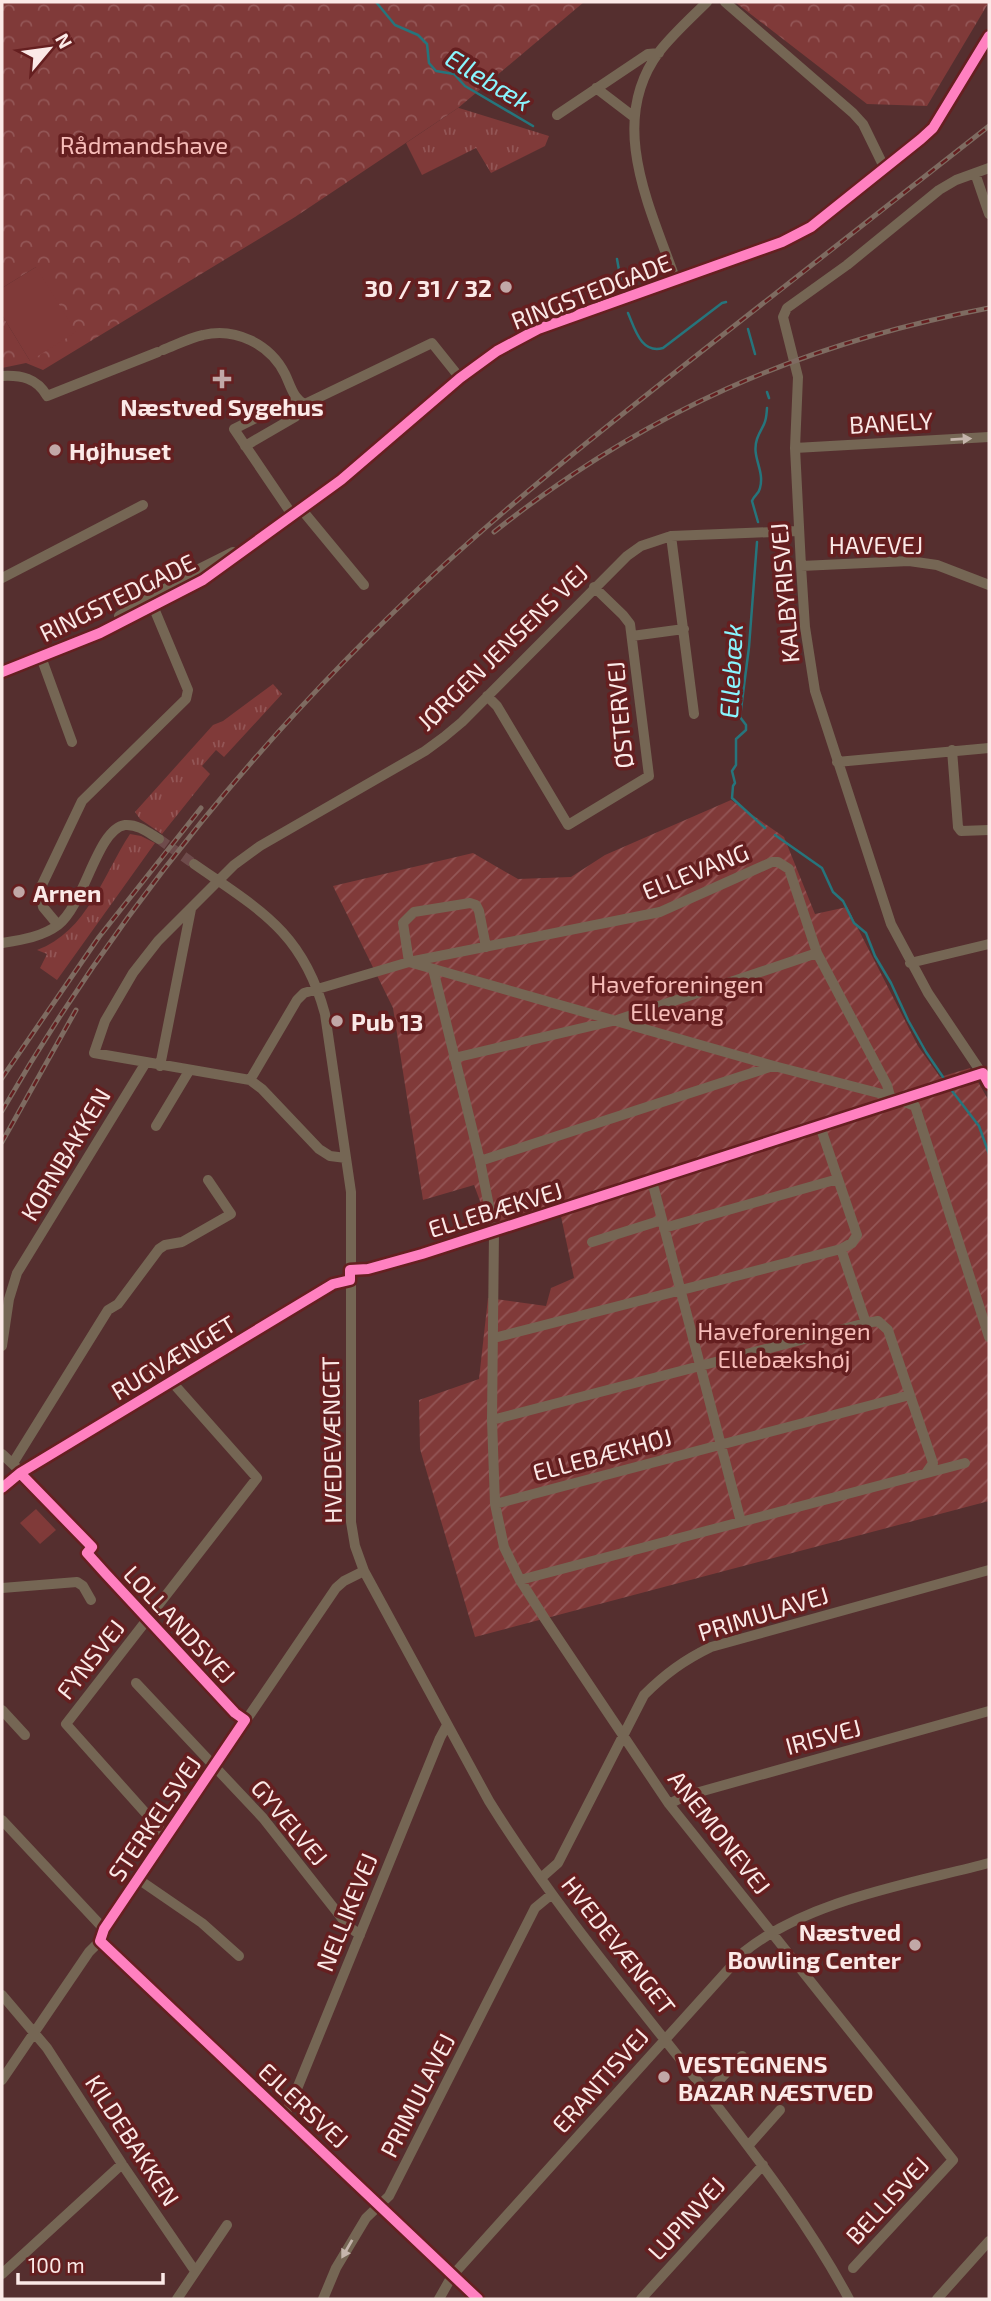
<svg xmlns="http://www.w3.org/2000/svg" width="991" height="2301" font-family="'Exo 2',sans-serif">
<defs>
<pattern id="grass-tufts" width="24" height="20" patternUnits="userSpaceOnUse" patternTransform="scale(1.75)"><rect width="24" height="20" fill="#803a39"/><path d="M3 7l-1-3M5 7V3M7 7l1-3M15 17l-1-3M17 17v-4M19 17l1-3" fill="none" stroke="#935656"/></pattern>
<pattern id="forest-crowns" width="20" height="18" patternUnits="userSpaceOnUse" patternTransform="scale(1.75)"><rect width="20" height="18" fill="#803a39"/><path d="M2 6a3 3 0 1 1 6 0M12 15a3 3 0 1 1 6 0" fill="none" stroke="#935656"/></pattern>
<pattern id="garden-furrows" width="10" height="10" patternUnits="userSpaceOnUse" patternTransform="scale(1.75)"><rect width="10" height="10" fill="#803a39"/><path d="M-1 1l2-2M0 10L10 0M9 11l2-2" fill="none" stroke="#935656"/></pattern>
</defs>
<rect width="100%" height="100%" fill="#552f2f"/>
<path fill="url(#grass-tufts)" d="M458 108H459L549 136 545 146 491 173 476 148 422 175 406 143Z
M273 684 282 694 224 757 216 750 202 766 210 774 162 834 140 819 135 812 213 725 223 721Z
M130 834 141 836 155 843 57 980 40 968 47 954 37 950C87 932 103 875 130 834Z"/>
<path fill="url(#forest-crowns)" d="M2 2H584L458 108 295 217 43 370 26 363 2 368V315L30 361 36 267 2 288Z
M735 2H989L927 106 867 104Z"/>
<path fill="#803a39" d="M36 267 76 332 30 361 2 315V288Z
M36 1509 56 1530 40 1544 20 1523Z"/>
<path fill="url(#garden-furrows)" d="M731 800 784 837 815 914 847 907 918 1046 940 1077 970 1068 989 1101V1501L475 1637 420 1449 419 1400 479 1379 488 1298 546 1306 551 1288 574 1278 558 1202 490 1228 474 1185 423 1200 393 1008 333 886 473 853 518 879 571 877 605 855Z"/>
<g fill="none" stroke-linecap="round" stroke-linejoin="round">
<path stroke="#26757c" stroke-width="2.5" d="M376 2 395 25 418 35 427 44 429 63 436 71 454 74 465 86 533 126
M617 259 621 281
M628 313C635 329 641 354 663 348L722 303 726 302
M748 329 755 354
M767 392 769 398
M758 522 752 501C754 495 759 494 760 488 765 470 751 457 757 439 762 425 766 427 767 408
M757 542 749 647 740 717 746 725V730L736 739V765L732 771 735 783 733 786 732 798 765 828
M775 835 822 868 833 892 843 901 854 923 866 933 875 956 891 983 908 1020 926 1052 945 1080
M949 1087 979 1126 989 1154"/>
<path stroke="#6e4b4b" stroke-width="10" stroke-dasharray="10 5" stroke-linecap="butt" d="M159 839 194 864"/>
<path stroke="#756654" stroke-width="10" d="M725 2 853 113 863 124 885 169
M596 88 634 117
M557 115 648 54 659 53
M989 168 956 180 939 190 847 265 787 308 783 317 798 377 795 448 801 566 805 627 815 691 891 924 928 993 989 1084
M975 173 989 214
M676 281C651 209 606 123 659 52 673 34 691 18 707 2
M163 350C176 345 189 338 203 335 235 327 270 344 285 374 290 384 293 399 305 404L432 343 460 378
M2 376C21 375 37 378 47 396L158 352
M245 446 295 417 305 404
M795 448 989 437
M302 510 364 585
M293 516 234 429 296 398
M671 536 694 714
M801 566 909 561 937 565 989 585
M2 578 143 505
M119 616 197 570 233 552
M632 636 684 629
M41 657 72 742
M2 672 100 633 203 580 341 480 460 378 497 351 538 329 782 242 811 227 921 139 933 128 989 36
M487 696 497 706 568 825 649 776 630 624 623 615 594 587
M952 750 958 827 961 831 989 830
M837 762 989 748
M194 864C260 910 303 932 325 1014L351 1192V1522L355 1546 364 1571 489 1801C556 1909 640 2007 718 2107 766 2169 812 2230 849 2299
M58 925 43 907 40 889 82 801 186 699 188 690 153 606
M2 943C21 940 42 937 58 925 85 904 97 829 125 825 138 824 149 833 159 839
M486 947 479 911 476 905 470 903 414 912 403 923 409 962 774 1066 890 1096 915 1106 989 1337
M910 963 989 944
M433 969 480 1161 494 1231 492 1420 495 1504 504 1547 520 1580 545 1619 669 1804 953 2160 853 2268
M454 1058 617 1020 817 953
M160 1066 191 909
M250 1080 297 1000 304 993 409 962 660 912 772 862H778L789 869 817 953 887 1085 890 1096
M156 1126 189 1071
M346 1158 330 1156 319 1149 262 1089 250 1080 94 1053 105 1021 133 973 158 941 234 865 260 846 425 751 444 737 462 722 627 556 641 546 671 536 799 531
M480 1161 773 1066
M664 1228 838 1179
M592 1242 662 1220
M841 1249 866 1323
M350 1270 368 1269 422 1254 652 1181 741 1522
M494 1338 841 1249 852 1243 857 1235 820 1126
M2 1346 9 1299 17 1273 145 1064
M492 1420 866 1323 878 1321 888 1330 933 1463 926 1473
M2 1454 17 1468
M13 1463 108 1310 118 1304 159 1249 165 1245 182 1242 231 1214 208 1180
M2 1488 20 1473 333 1284 350 1280
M495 1504 910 1395
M87 1553 235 1713 245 1720
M520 1580 965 1463
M2 1588 77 1582 83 1586 91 1600
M136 1683 263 1818 348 1926 360 1935
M2 1710 25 1735
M669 1804 685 1796 989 1711
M2 1820 104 1929
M167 1837 66 1724 257 1478 172 1382
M541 1878 558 1863 644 1695C665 1674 684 1660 711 1647L989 1570
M138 1879 202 1923 239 1956
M100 1941 478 2299
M2 1995 47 2048 122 2164 195 2271
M2 2080 89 1952 100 1941 104 1929 336 1588 344 1581 364 1571
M707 2093 742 2056
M284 2115 292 2101 440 1738 447 1725
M748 2146 780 2110
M2 2274 122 2164
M177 2299 227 2225
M323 2299 336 2268 366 2218 389 2196 535 1908 552 1894
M439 2299 452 2276 744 1952C808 1900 910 1884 989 1863
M641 2299 763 2165
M937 2299 989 2241"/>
<g stroke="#7e6b61" stroke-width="5">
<path id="rail" d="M494 532C645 412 800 344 989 308
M2 1078 99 937 201 808
M2 1111C119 908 272 722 445 564 528 488 617 418 706 348 801 274 895 200 989 126
M2 1142 76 1010"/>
</g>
<use href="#rail" stroke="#651f20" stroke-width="2.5" stroke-dasharray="8" stroke-linecap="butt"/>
<g stroke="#651f20" stroke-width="15">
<path id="cycleway" d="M2 672 100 633 203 580 341 480 460 378 497 351 538 329 782 242 811 227 921 139 933 128 989 36
M20 1473 92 1547 87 1553 105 1573 235 1713 245 1720 104 1929 100 1941 478 2299
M2 1488 20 1473 333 1284 350 1280V1270L368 1269 422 1254 983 1073 989 1084"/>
</g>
<use href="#cycleway" stroke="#ff80c0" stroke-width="10"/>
</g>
<defs><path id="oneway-solid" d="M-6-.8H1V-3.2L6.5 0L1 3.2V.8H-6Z" transform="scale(1.75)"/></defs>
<g fill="#c5b5ac">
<use href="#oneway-solid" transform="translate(961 439) rotate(-3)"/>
<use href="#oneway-solid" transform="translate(347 2249) rotate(120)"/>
</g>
<g fill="#c1a8a7" stroke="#651f20" stroke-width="2.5">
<circle cx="506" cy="287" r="7"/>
<path d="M218.5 368.5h7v7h7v7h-7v7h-7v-7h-7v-7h7z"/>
<circle cx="55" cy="450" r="7"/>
<circle cx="19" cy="892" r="7"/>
<circle cx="337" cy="1021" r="7"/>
<circle cx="915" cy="1945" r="7"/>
<circle cx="664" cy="2077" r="7"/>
</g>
<g text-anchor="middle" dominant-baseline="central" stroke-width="7" stroke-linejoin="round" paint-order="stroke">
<g font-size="24" fill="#f7bdb9" stroke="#651f20">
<text x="144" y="144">Rådmandshave</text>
<text x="677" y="983">Haveforeningen<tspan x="677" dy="28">Ellevang</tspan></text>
<text x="784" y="1330">Haveforeningen<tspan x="784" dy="28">Ellebækshøj</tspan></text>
</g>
<g font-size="24" font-weight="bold" fill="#fbe9e7" stroke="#651f20" text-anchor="start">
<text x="492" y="287" text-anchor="end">30 / 31 / 32</text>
<text x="222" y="406" text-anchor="middle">Næstved Sygehus</text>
<text x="69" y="450">Højhuset</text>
<text x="33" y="892">Arnen</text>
<text x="351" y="1021">Pub 13</text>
<text x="901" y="1931" text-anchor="end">Næstved<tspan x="901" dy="28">Bowling Center</tspan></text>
<text x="678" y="2063">VESTEGNENS<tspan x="678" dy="28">BAZAR NÆSTVED</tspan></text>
</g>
<g font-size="24" fill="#fbe9e7" stroke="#651f20">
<text transform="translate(591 291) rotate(-21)">RINGSTEDGADE</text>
<text transform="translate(891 422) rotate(-3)">BANELY</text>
<text x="876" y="544">HAVEVEJ</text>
<text transform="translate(784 593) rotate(-95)">KALBYRISVEJ</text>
<text transform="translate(117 597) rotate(-26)">RINGSTEDGADE</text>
<text transform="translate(502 647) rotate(-44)">JØRGEN JENSENS VEJ</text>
<text transform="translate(619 715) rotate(-95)">ØSTERVEJ</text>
<text transform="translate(695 871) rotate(-22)">ELLEVANG</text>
<text transform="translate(65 1154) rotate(-59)">KORNBAKKEN</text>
<text transform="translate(495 1209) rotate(-17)">ELLEBÆKVEJ</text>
<text transform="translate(173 1357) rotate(-31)">RUGVÆNGET</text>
<text transform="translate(331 1440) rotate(-91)">HVEDEVÆNGET</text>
<text transform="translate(602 1454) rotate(-15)">ELLEBÆKHØJ</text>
<text transform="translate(763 1613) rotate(-17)">PRIMULAVEJ</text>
<text transform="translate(180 1624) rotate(47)">LOLLANDSVEJ</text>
<text transform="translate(90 1659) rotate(-52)">FYNSVEJ</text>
<text transform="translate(823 1736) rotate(-15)">IRISVEJ</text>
<text transform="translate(154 1818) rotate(-56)">STERKELSVEJ</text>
<text transform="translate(290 1822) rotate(50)">GYVELVEJ</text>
<text transform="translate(720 1832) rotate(52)">ANEMONEVEJ</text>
<text transform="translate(346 1912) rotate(-68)">NELLIKEVEJ</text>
<text transform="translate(619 1945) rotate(52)">HVEDEVÆNGET</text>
<text transform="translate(600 2080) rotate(-48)">ERANTISVEJ</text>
<text transform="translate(417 2095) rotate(-63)">PRIMULAVEJ</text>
<text transform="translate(304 2105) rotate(43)">EJLERSVEJ</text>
<text transform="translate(133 2140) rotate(57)">KILDEBAKKEN</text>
<text transform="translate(887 2200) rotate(-47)">BELLISVEJ</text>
<text transform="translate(686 2218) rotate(-48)">LUPINVEJ</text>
</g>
<g font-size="26" font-style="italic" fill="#89f5fe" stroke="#651f20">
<text transform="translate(489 79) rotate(31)">Ellebæk</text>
<text transform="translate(730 671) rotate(-87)">Ellebæk</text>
</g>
</g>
<rect width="991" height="2301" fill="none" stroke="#fbe9e7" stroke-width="7"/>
<g transform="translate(49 49) rotate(61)" stroke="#651f20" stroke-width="5" paint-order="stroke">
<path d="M0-5L12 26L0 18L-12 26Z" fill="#fbe9e7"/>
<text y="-10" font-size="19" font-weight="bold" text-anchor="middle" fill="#fbe9e7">N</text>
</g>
<path d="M18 2273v10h145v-10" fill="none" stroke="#fbe9e7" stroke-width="3.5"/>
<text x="28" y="2273" font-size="21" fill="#fbe9e7" stroke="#651f20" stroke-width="5" paint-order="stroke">100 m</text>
</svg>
